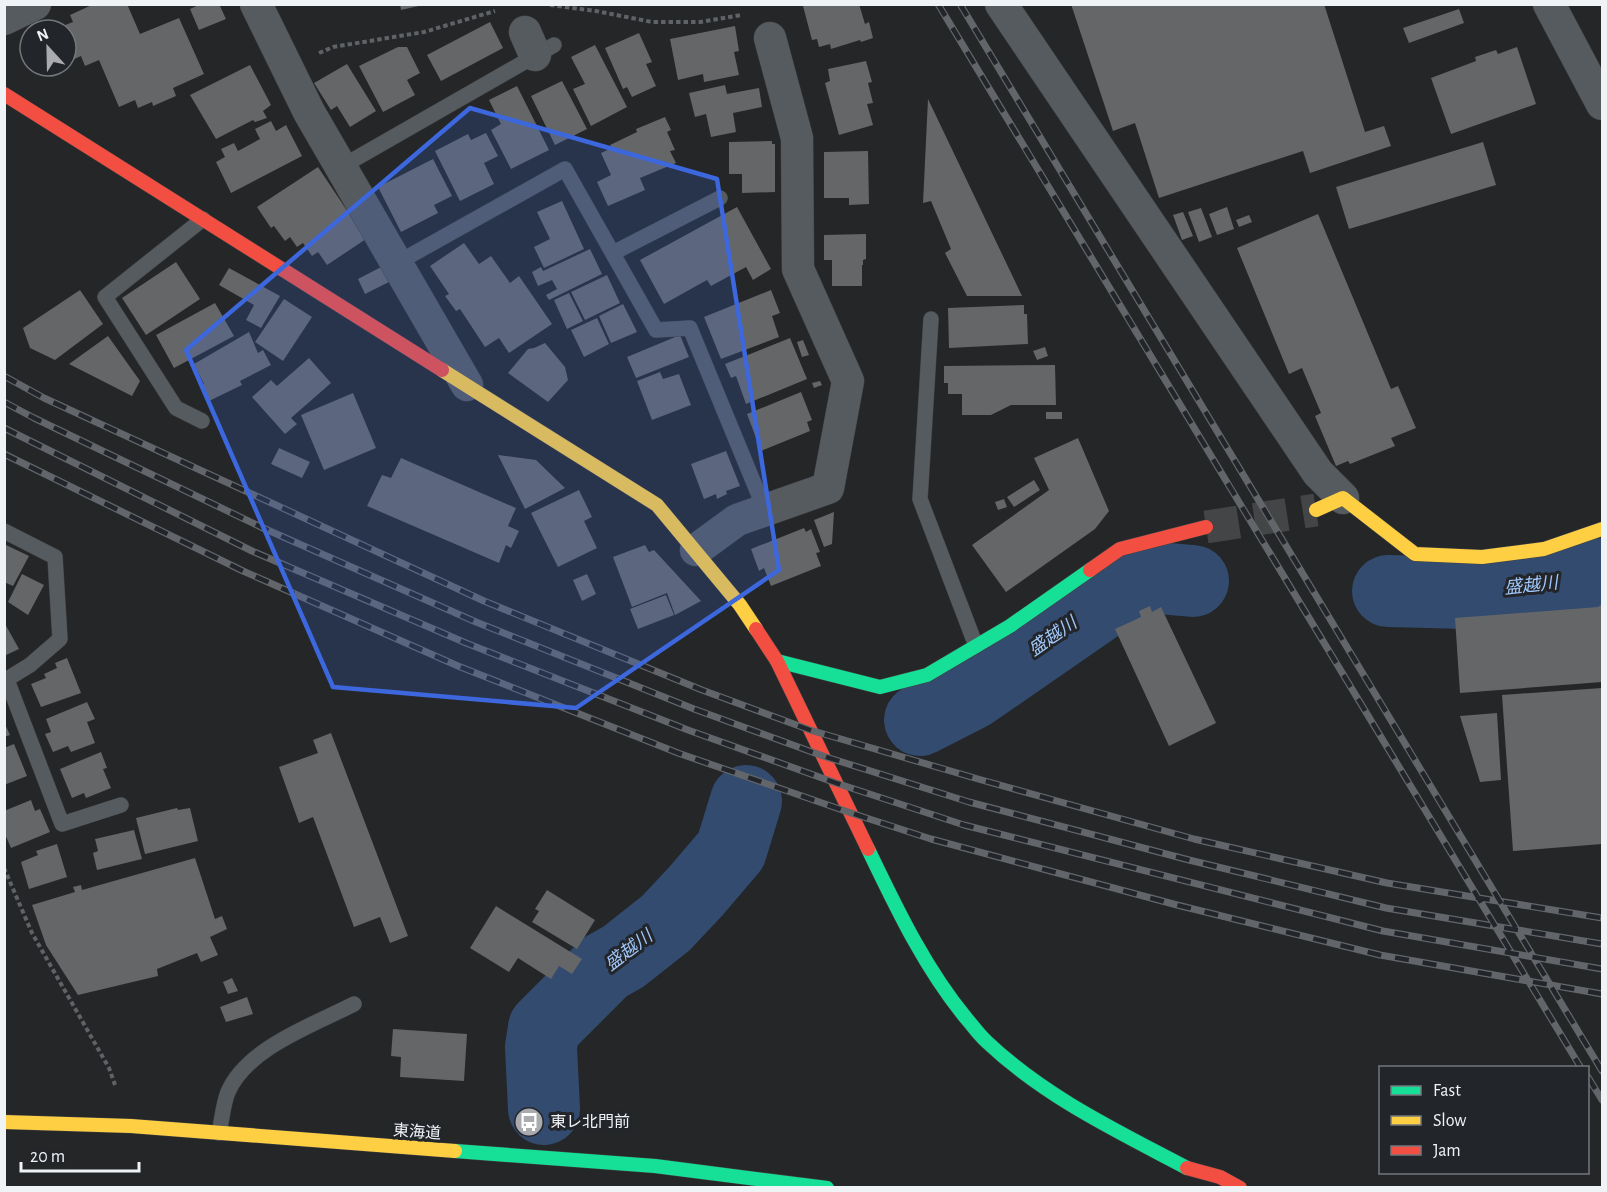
<svg xmlns="http://www.w3.org/2000/svg" width="1607" height="1192" font-family="'Alegreya Sans','Noto Sans JP',sans-serif">
<rect width="100%" height="100%" fill="#242628"/>
<g fill="none" stroke-linecap="round" stroke-linejoin="round">
<path stroke="#324b6f" stroke-width="72" d="M1388 591 1467 593 1535 589 1602 574
M920 720 971 694 1133 582 1146 577 1193 581
M544 1109 541 1047 544 1028 605 967 623 957 666 923 696 891 731 850 746 801"/>
</g>
<path fill="#646668" d="M94 4H127L140 34 179 18 204 74 173 88 176 96 153 106 152 102 138 108 135 100 119 107 99 60 85 66 81 56 68 62 66 56V30H61L60 27 73 22 70 15Z
M201 4H219L226 19 199 30 190 9Z
M400 4H423V5L401 10Z
M809 4H859L865 24 869 22 873 38 861 42 860 40 831 49 830 44 819 47 817 39 812 40 803 6Z
M1071 4H1324L1365 132 1384 126 1391 146 1310 173 1303 151 1159 198 1135 123 1113 131Z
M1459 9 1464 23 1409 43 1403 28Z
M490 22 503 48 441 81 427 55Z
M735 26 739 51 734 52 739 75 704 82 703 74 678 80 670 39Z
M639 33 652 62 646 64 656 86 632 97 627 87 623 89 605 48Z
M595 45 627 107 591 126 573 89 585 84 571 57Z
M398 47H407L420 73 407 80 415 95 383 112 359 66Z
M1517 47 1536 104 1451 134 1431 78 1476 61 1475 57 1496 50 1498 54Z
M866 61 872 82 868 83 873 103 867 104 873 125 839 135 825 83 830 81 828 69Z
M347 64 376 111 350 127 337 106 331 110 314 83Z
M250 65 271 105 263 111 267 118 255 122 253 120 216 139 190 95Z
M562 81 587 129 555 145 531 96Z
M725 85 727 94 759 88 762 107 733 113 736 132 711 137 706 114 695 117 689 93Z
M517 86 549 150 511 169 491 130 501 124 489 100Z
M928 99 1022 296H967L945 253 951 249 931 201 923 203Z
M665 117 671 130 667 132 675 150 670 151 676 163 640 178 645 190 608 206 597 182 611 175 601 153 612 148 610 145 637 132 636 129Z
M271 121 276 131 286 125 302 156 231 193 216 162 225 157 221 149 234 143 238 151 260 139 255 129Z
M486 133 498 156 484 163 494 184 460 201 435 151 468 134 471 140Z
M772 141V144H775V192L742 193V174H729V142Z
M1483 142 1496 185 1349 229 1336 187Z
M868 151 869 204 849 205V198H824V152Z
M433 159 452 196 434 205 438 213 401 232 378 187Z
M318 167 366 239 327 265 318 252 312 256 303 243 297 247 290 237 285 241 274 226 271 228 257 207Z
M562 201 584 249 544 268 534 247 550 239 537 212Z
M737 207 771 269 753 280 746 267 711 286 707 280 664 304 640 260Z
M1227 207 1234 229 1217 235 1209 214Z
M1201 208 1212 237 1199 242 1188 212Z
M1183 212 1193 236 1182 240 1173 215Z
M1318 214 1391 389 1398 386 1416 428 1391 438 1395 446 1350 464 1348 461 1336 466 1315 416 1321 413 1302 368 1289 374 1237 248Z
M1249 215 1252 222 1239 227 1236 220Z
M866 234V259L863 260V265H862V286H832V260H824V235Z
M464 243 479 264 491 256 510 283 519 276 552 324 509 353 499 338 485 347 460 309 456 311 445 296 449 294 430 266Z
M590 249 602 274 549 300 546 295 557 289 552 280 538 286 532 272 541 267 543 271Z
M176 262 200 299 146 335 122 298Z
M383 266 391 281 365 294 358 279Z
M229 268 280 296 261 328 246 320 254 305 219 285Z
M607 275 620 303 585 320 571 292Z
M80 290 103 324 55 360 30 348 23 328Z
M771 290 780 313 772 316 779 337 721 359 704 317Z
M569 293 583 321 567 329 554 300Z
M284 299 312 317 283 361 255 342Z
M215 303 234 336 174 368 156 335Z
M623 304 637 332 611 343 599 316Z
M1024 305V314H1027L1028 344 949 348 948 308Z
M597 318 609 344 584 357 571 330Z
M249 332 258 353 263 350 271 365 240 381 242 385 209 401 202 385 204 384 194 364Z
M680 335 689 357 636 378 627 357Z
M108 336 140 381 132 396 69 364Z
M790 338 807 379 746 404 736 376 731 378 725 364Z
M803 340 809 355 802 357 797 342Z
M545 343 565 367 568 380 548 402 508 373 528 349 534 348Z
M1045 347 1048 356 1037 360 1033 351Z
M309 358 331 383 291 418 297 424 285 434 252 397 271 380 277 386Z
M1055 365 1056 405H1011L991 415H962V394H948V383H944V366Z
M660 372 663 379 679 374 691 405 652 420 637 381Z
M820 381 822 385 814 388 812 383Z
M801 392 812 420 807 422 810 431 761 451 747 414Z
M353 393 376 448 324 470 301 415Z
M1046 412H1062V419H1046Z
M1078 438 1109 511 1095 529 1006 592 972 545 1049 490 1034 458Z
M279 448 310 462 302 478 271 464Z
M726 451 740 486 726 491 727 494 717 499 716 494 704 499 691 464Z
M498 455 536 460 565 488 525 509Z
M401 458 516 508 508 526 519 531 511 548 506 545 499 563 367 506 382 475 391 478Z
M1034 480 1040 490 1014 507 1007 497Z
M579 490 592 517 584 521 597 548 558 567 531 513Z
M1004 499 1007 507 998 510 995 502Z
M834 512 832 544 824 547 814 520Z
M804 528 806 532 811 529 820 552 816 553 821 566 771 586 764 568 759 571 751 549Z
M4 544 29 556 13 586 4 582Z
M645 545 649 552 654 550 701 601 675 615 667 593 632 607 613 557Z
M22 574 44 585 28 615 8 602Z
M587 574 596 594 582 601 573 580Z
M666 595 674 615 638 629 630 609Z
M1602 604V682L1460 693 1455 618 1598 607Z
M1150 606 1152 612 1161 607 1216 723 1169 746 1115 629 1141 617 1139 611Z
M4 622 19 649 4 656Z
M67 658 81 693 41 707 31 684 46 678 44 674 57 668 55 663Z
M1602 688V844L1513 851 1502 695Z
M87 702 95 719 87 722 95 743 71 752 68 746 53 752 45 734 51 732 46 719Z
M1497 713 1501 780 1480 782 1460 716Z
M4 722 10 735 4 737Z
M331 733 408 936 390 943 380 917 354 927 313 817 299 823 279 767 318 753 313 740Z
M14 744 27 776 4 785V748Z
M101 752 107 768 103 769 111 788 86 798 84 793 72 798 60 769Z
M31 800 35 811 40 809 50 832 11 848 4 832V811Z
M177 808 178 810 190 808 198 841 145 854 136 818Z
M134 830 142 859 97 870 93 853 98 851 95 839Z
M57 844 67 877 29 889 21 862 38 855 36 851Z
M195 858 215 919 222 916 227 929 210 937 218 955 201 962 197 953 157 969 158 976 78 995 46 945 32 905 75 892 73 887 81 885 82 890Z
M547 890 595 920 577 949 532 922 539 911 535 909Z
M496 906 582 959 572 974 559 966 551 979 518 958 509 972 470 948Z
M232 978 238 991 228 994 223 982Z
M247 997 253 1014 226 1022 220 1007Z
M393 1029 467 1034 464 1081 400 1077 401 1057 391 1056Z"/>
<g fill="none" stroke-linecap="round" stroke-linejoin="round">
<path stroke="#434547" stroke-width="33" stroke-dasharray="33 16" stroke-linecap="butt" d="M1206 527 1316 510"/>
<g stroke="#414344" stroke-width="16">
<path id="lane" d="M341 167 554 45
M613 253 720 198
M397 263 565 169 656 330 690 328 765 510
M931 319 920 499 976 646
M202 421 176 408 105 297 203 219
M4 531 55 557 60 639 30 665 4 681
M7 680 62 824 121 805
M219 1133C222 1120 223 1104 228 1092 247 1048 313 1025 354 1004"/>
</g>
<g stroke="#414344" stroke-width="33">
<path id="street" d="M256 4 309 112 467 385
M1001 4 1318 473 1343 498
M1549 4 1602 104
M4 19 35 4
M525 32 535 55
M696 550 737 520 828 488 848 381 798 269 797 138 770 38"/>
</g>
<g stroke="#414344" stroke-width="15">
<path id="fast" d="M777 661 880 687 927 675 1010 626 1090 570
M868 849C896 907 924 967 966 1018 973 1026 979 1035 987 1042 1045 1097 1117 1131 1187 1168
M455 1151 655 1166 827 1188"/>
</g>
<g stroke="#414344" stroke-width="15">
<path id="slow" d="M442 370 657 505 740 605 756 629
M1316 510 1343 498 1415 554 1482 557 1544 549 1602 529
M4 1122 131 1126 455 1151"/>
</g>
<g stroke="#414344" stroke-width="15">
<path id="jam" d="M4 94 442 370
M1090 570 1120 549 1206 527
M756 629 777 661 868 849
M1187 1168 1220 1177 1240 1188"/>
</g>
<path stroke="#5f6266" stroke-width="4" stroke-dasharray="4.5 3" stroke-linecap="butt" d="M550 5 596 11 652 22H700L741 15
M319 53 333 47 424 32 495 11
M4 868 32 933 109 1068 115 1085"/>
<use href="#lane" stroke="#565b60" stroke-width="15"/>
<use href="#street" stroke="#565b60" stroke-width="32"/>
<use href="#fast" stroke="#16e098" stroke-width="14"/>
<use href="#slow" stroke="#ffcf43" stroke-width="14"/>
<use href="#jam" stroke="#f24e42" stroke-width="14"/>
<g stroke="#626569" stroke-width="7">
<path id="rail" d="M938 4 1581 1068
M960 4 1602 1071
M4 376 44 398 484 601 702 690 810 730 978 779 1194 839 1387 883 1602 918
M4 402 34 418 263 528 476 622 694 709 823 756 969 802 1189 860 1386 908 1602 944
M4 428 252 551 466 643 688 730 836 783 964 825 1383 931 1602 969
M4 454 243 571 458 666 678 753 851 813 931 839 1177 905 1380 955 1602 994
M1588 1077 1602 1100"/>
</g>
<use href="#rail" stroke="#22252a" stroke-width="4.5" stroke-dasharray="14" stroke-linecap="butt"/>
</g>
<path fill="#3d67dc" fill-opacity="0.2" stroke="#3d67dc" stroke-width="4.5" stroke-linejoin="round" d="M470 108 717 179 779 570 576 708 333 687 186 350Z"/>
<defs>
<g id="bus-disc" transform="scale(1.5)"><circle r="9.5" fill="#a9abae" stroke="#22252a"/><path d="M-5-6H5V4H4V6H2V4H-2V6H-4V4H-5ZM-3.5-4V0h7V-4ZM-3.5 1.2v1.5H-2V1.2ZM2 1.2v1.5H3.5V1.2Z" fill="#fff"/></g>
</defs>
<g fill-rule="evenodd">
<use href="#bus-disc" x="529" y="1122"/>
</g>
<g text-anchor="middle" dominant-baseline="central" stroke-width="6" stroke-linejoin="round" paint-order="stroke">
<g font-size="16" fill="#f0f3f6" stroke="#22252a" text-anchor="start">
<text x="550" y="1122">東レ北門前</text>
</g>
<g font-size="16" fill="#f0f3f6" stroke="#22252a">
<text transform="translate(417 1132) rotate(4)">東海道</text>
</g>
<g font-size="18" font-style="italic" fill="#a0c6f8" stroke="#22252a">
<text transform="translate(1531 586) rotate(-6)">盛越川</text>
<text transform="translate(1053 637) rotate(-35)">盛越川</text>
<text transform="translate(629 951) rotate(-37)">盛越川</text>
</g>
</g>
<rect width="1607" height="1192" fill="none" stroke="#f0f3f6" stroke-width="12"/>
<rect x="1379" y="1066" width="210" height="108" fill="#22252a" stroke="#74777c" stroke-width="1.5"/>
<rect x="1391" y="1086" width="30" height="9" fill="#16e098" stroke="#74777c" stroke-width="1.5"/>
<text x="1433" y="1096" font-size="18" fill="#f0f3f6">Fast</text>
<rect x="1391" y="1116" width="30" height="9" fill="#ffcf43" stroke="#74777c" stroke-width="1.5"/>
<text x="1433" y="1126" font-size="18" fill="#f0f3f6">Slow</text>
<rect x="1391" y="1146" width="30" height="9" fill="#f24e42" stroke="#74777c" stroke-width="1.5"/>
<text x="1433" y="1156" font-size="18" fill="#f0f3f6">Jam</text>
<g transform="translate(48 48) rotate(338)"><circle r="28" fill="#22252a" stroke="#74777c" stroke-width="1.5"/>
<path d="M0-4.5L10 22L0 15L-10 22Z" fill="#a9abae"/>
<text y="-9" font-size="16" font-weight="bold" text-anchor="middle" fill="#f0f3f6">N</text>
</g>
<path d="M21 1162v9h118v-9" fill="none" stroke="#f0f3f6" stroke-width="3"/>
<text x="30" y="1162" font-size="18" fill="#f0f3f6" stroke="#22252a" stroke-width="4.5" paint-order="stroke">20 m</text>
</svg>
